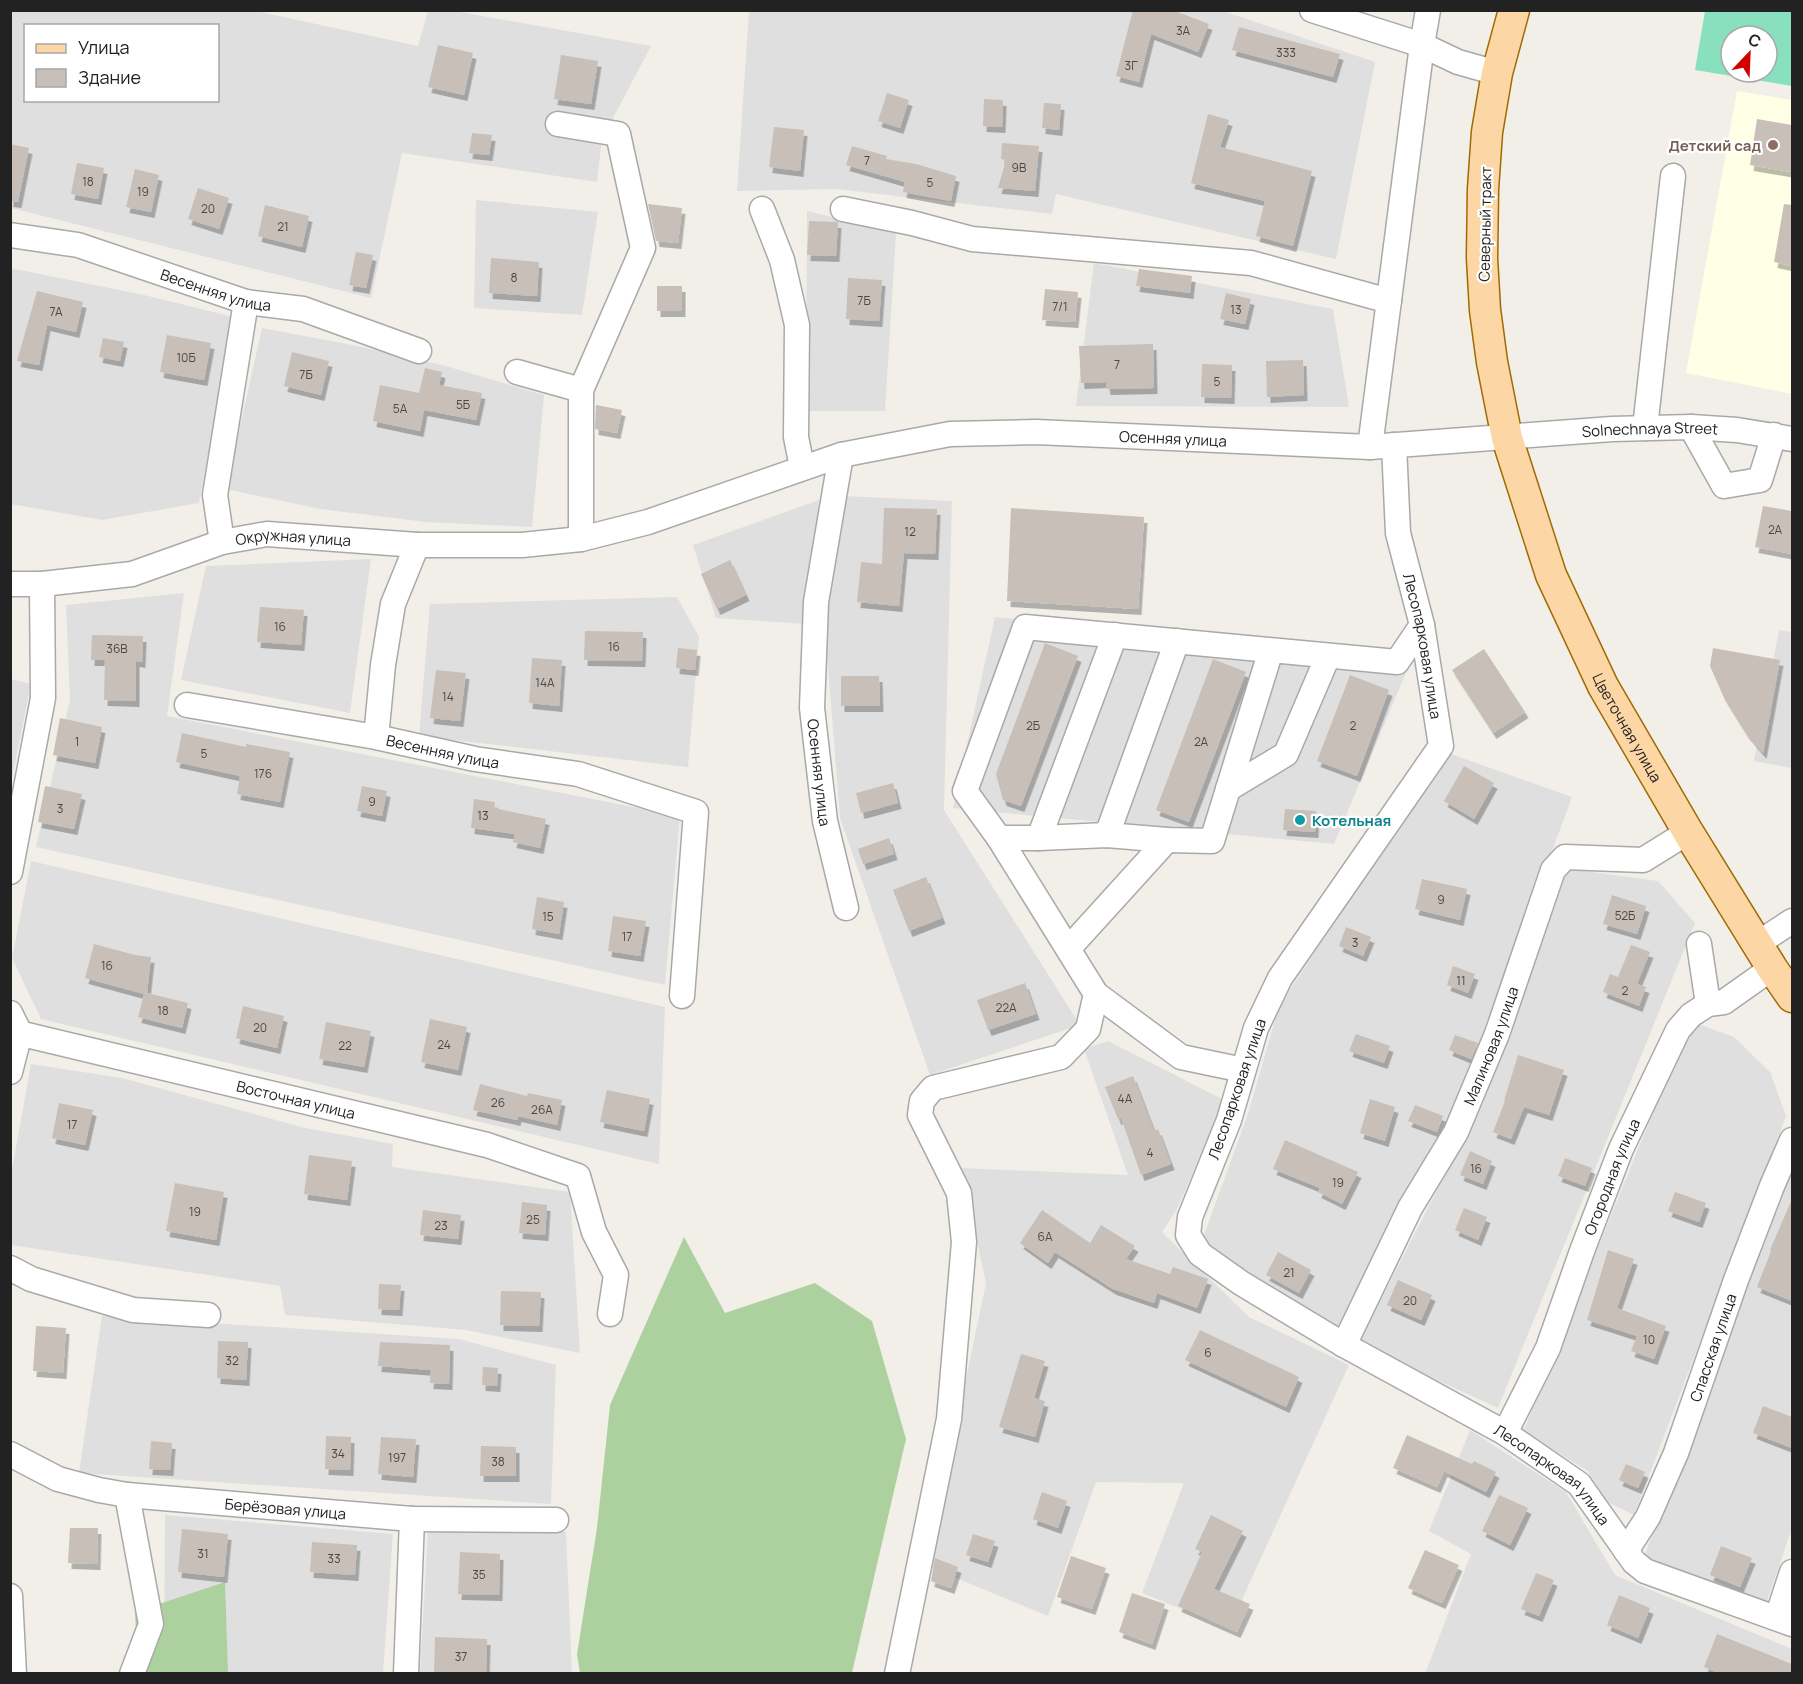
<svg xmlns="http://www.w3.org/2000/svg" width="1803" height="1684" font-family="Manrope,sans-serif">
<defs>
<filter id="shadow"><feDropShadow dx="3.5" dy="6" stdDeviation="0" flood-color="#0004"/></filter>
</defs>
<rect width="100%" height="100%" fill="#f2efe9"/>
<path fill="#e0dfdf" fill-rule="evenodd" d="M10 11H256L418 46 428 11H454L651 46 602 139 597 182 402 153 371 298 11 208ZM26 26H218V100H26Z
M749 11H1223L1375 62 1336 259 1056 194 1052 214 836 189 737 191Z
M476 200 598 212 582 315 474 308Z
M807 211 896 233 885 411H806Z
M1094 263 1333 309 1349 407 1076 406Z
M10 268 144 295 234 317 199 503 102 520 11 504Z
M262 328 352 345 446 366 544 395 532 527 426 522 320 509 226 489Z
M844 496 952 501 944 810 1080 1025 930 1075 840 818 822 591Z
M819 500 805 624 716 618 693 545Z
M371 559 350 713 181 680 206 566Z
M184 593 167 716 680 816 665 985 36 847 70 700 66 605Z
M677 597 699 637 688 767 419 736 430 604Z
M995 617 1413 656 1334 844 953 808Z
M1779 630 1792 632V768L1754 761Z
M11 679 31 684 11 782Z
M1448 753 1572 797 1454 1116 1337 1330 1200 1246 1248 1114 1279 1006Z
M31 861 665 1007 659 1164 41 1019 12 958Z
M1562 868 1658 881 1695 923 1498 1408 1358 1344 1484 1099Z
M1690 1021 1734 1037 1770 1072 1786 1116 1634 1515 1601 1499 1588 1471 1523 1432Z
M1108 1041 1224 1100 1176 1211 1162 1232 1249 1317 1349 1365 1229 1628 1142 1593 1184 1483 1096 1482 1048 1616 927 1566 986 1283 961 1168 1128 1175 1084 1049Z
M31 1064 122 1078 305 1128 393 1144 392 1167 570 1192 580 1353 466 1330 285 1315 280 1286 11 1245V1175Z
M1792 1166V1528L1767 1601 1644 1557Z
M102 1316 459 1339 556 1365 551 1504 79 1473Z
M1470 1430 1566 1492 1615 1575 1792 1649V1673L1425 1674 1471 1554 1429 1531Z
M165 1515 393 1534 383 1673H171L164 1653Z
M428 1526 566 1532 572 1673 420 1674Z"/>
<path fill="#ffffe5" d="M1737 91 1792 100V394L1686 373Z"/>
<path fill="#add19e" d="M684 1237 725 1313 815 1283 872 1321 906 1439 852 1673H580L577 1654 597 1528 610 1405Z
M225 1582 228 1673H138L135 1612Z"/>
<path fill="#88e0be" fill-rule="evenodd" d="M1705 11H1792V86L1695 70ZM1731 36H1767V72H1731Z"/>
<path fill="#c7bfb8" filter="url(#shadow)" d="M1133 10H1172L1209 24 1198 52 1151 34 1139 82 1116 76Z
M1239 27 1340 54 1333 77 1232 50Z
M438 45 473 53 464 95 428 87Z
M561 55 598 61 591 104 554 99Z
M887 93 909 100 900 128 878 121Z
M984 99 1003 100 1002 127 983 126Z
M1044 103 1061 104 1059 130 1042 128Z
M1208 114 1229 120 1220 147 1312 171 1293 246 1256 236 1265 201 1191 183Z
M1757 119 1792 125V172L1750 165Z
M774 127 804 130 800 171 769 167Z
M472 133 492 135 489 155 469 153Z
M1002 143 1039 146 1035 191 998 188 1006 160 1001 159Z
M10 144 29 148 18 202 10 201Z
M852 146 887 156 886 159 916 164 956 176 951 201 903 192 905 182 846 165Z
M77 163 104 168 98 199 71 194Z
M135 169 159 175 151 212 126 207Z
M198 188 229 198 219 229 188 219Z
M648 204 682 208 678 243 656 241Z
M1784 204 1792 205V266L1774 262Z
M265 205 309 216 302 247 258 236Z
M809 221 838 222 836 256 807 255Z
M356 252 373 255 366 288 349 285Z
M491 258 539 262 537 296 489 293Z
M1139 269 1192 276 1190 293 1136 286Z
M848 278 882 280 879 321 846 319Z
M657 286H682V311H657Z
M1045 289 1078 292 1075 322 1042 320Z
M37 291 83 302 76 332 47 325 39 365 17 361Z
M1226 293 1251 299 1245 324 1220 319Z
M167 335 211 343 204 380 160 372Z
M103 338 124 342 120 361 99 357Z
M1153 344 1154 388 1107 389 1106 382 1081 383 1079 346Z
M292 352 329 361 321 395 284 386Z
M1303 360 1304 395 1267 397 1266 361Z
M1202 364 1232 365 1231 398 1201 397Z
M425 368 442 372 439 385 482 393 476 420 424 410 420 431 373 421 380 385 419 393Z
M596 405 622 410 617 433 595 429Z
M1763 506 1792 511V554L1755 547Z
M884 508 937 509 935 554 904 553 899 606 857 602 861 562 882 564Z
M1011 508 1144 517 1138 609 1007 601Z
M730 560 746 595 717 609 701 574Z
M260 607 304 610 301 645 257 642Z
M585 631 643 632 642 661 584 660Z
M92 635 143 636 142 662 136 661V701L104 700 105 660H91Z
M1045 643 1078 656 1021 806 1003 800 996 774Z
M678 648 697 650 695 670 676 668Z
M1713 648 1780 660 1763 753 1745 732 1725 700 1710 666Z
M1484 649 1525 712 1493 733 1452 670Z
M532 658 562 660 559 706 529 703Z
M1213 659 1246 672 1189 822 1156 810Z
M436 670 466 673 460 721 430 718Z
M1350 675 1389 690 1357 776 1317 761Z
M841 676H879L880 706H841Z
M60 718 102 727 95 763 53 755Z
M182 733 246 747V744L290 752 280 802 237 794 240 776 176 762Z
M1464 766 1494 783 1474 819 1444 801Z
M893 783 898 803 861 813 856 793Z
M45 786 82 794 74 829 38 822Z
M362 786 387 791 382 816 357 811Z
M474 799 495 802 494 808 546 819 540 848 513 842 515 834 471 828Z
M1285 809 1316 811 1315 832 1283 830Z
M889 838 894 854 863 864 858 849Z
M926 877 942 918 909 931 893 890Z
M1422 879 1467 889 1460 920 1415 909Z
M1612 895 1646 906 1637 934 1603 924Z
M537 897 564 902 559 934 532 929Z
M613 916 646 921 640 956 608 951Z
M1346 927 1371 937 1363 956 1339 946Z
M94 944 135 955 151 957 147 993 188 1003 182 1028 138 1017 144 994 85 978Z
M1631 945 1650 952 1637 984 1646 987 1639 1006 1603 992 1610 974 1618 977Z
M1453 966 1475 974 1468 993 1447 985Z
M1025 983 1036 1014 988 1030 977 1000Z
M243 1006 284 1016 277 1048 236 1038Z
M430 1019 467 1027 458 1070 421 1062Z
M326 1022 371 1031 364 1067 319 1059Z
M1356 1034 1390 1046 1384 1063 1349 1051Z
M1455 1035 1478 1043 1471 1059 1449 1050Z
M1518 1055 1564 1070 1549 1115 1524 1107 1511 1139 1493 1132 1505 1101H1504Z
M1133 1076 1154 1131 1158 1129 1171 1164 1141 1175 1121 1118 1118 1119 1105 1087Z
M480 1084 527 1096 528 1093 562 1100 557 1125 518 1116 517 1120 473 1110Z
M607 1090 650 1099 644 1131 600 1122Z
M1370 1099 1395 1107 1385 1141 1360 1133Z
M59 1103 93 1110 85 1145 52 1138Z
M1415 1105 1443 1116 1437 1132 1408 1121Z
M1285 1140 1358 1172 1342 1204 1318 1192 1320 1188 1273 1169Z
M1470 1151 1492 1161 1483 1184 1460 1175Z
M309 1155 352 1161 347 1200 304 1194Z
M1565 1158 1592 1168 1585 1186 1558 1176Z
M175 1183 224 1192 216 1240 166 1231Z
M1675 1192 1706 1203 1699 1222 1668 1211Z
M1792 1199V1301L1757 1287 1771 1251 1770 1250Z
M522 1202 547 1205 545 1235 519 1233Z
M1464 1208 1487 1217 1478 1240 1455 1230Z
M423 1210 461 1215 458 1239 420 1235Z
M1042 1210 1090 1243 1101 1225 1135 1246 1126 1259 1170 1274 1173 1267 1208 1279 1197 1308 1157 1293 1154 1303 1113 1289 1055 1252 1048 1263 1020 1243Z
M1608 1250 1634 1259 1617 1308 1666 1326 1654 1359 1631 1351 1637 1336 1587 1320Z
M1278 1252 1311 1270 1299 1293 1266 1275Z
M1398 1280 1432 1295 1421 1320 1387 1305Z
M379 1284 401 1285 399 1310 378 1309Z
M501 1291 541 1292 539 1326 500 1325Z
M36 1326 66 1328 63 1373 33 1371Z
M1200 1330 1299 1377 1286 1407 1185 1360Z
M218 1341 248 1342 246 1380 217 1378Z
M380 1342 450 1345 449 1384 430 1383 431 1370 378 1366Z
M1021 1354 1045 1361 1034 1398 1045 1401 1035 1437 999 1427Z
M483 1367 498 1368 497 1386 482 1385Z
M1763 1406 1792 1417V1448L1753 1433Z
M1407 1435 1472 1464 1474 1461 1496 1472 1486 1492 1444 1471 1437 1487 1393 1468Z
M326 1436 351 1437 350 1470 325 1469Z
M381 1437 416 1439 413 1477 378 1474Z
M151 1441 172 1443 170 1470 149 1469Z
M481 1446 516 1447V1476H480Z
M1626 1464 1645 1472 1638 1488 1619 1480Z
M1042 1492 1067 1501 1058 1528 1033 1519Z
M1499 1495 1528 1508 1510 1545 1482 1531Z
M1211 1515 1243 1531 1214 1589 1250 1604 1237 1632 1178 1606 1202 1552 1195 1549Z
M70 1528H98L97 1564 68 1563Z
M182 1529 228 1534 224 1577 178 1572Z
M973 1534 995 1541 988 1562 966 1555Z
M312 1542 357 1545 355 1575 310 1572Z
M1721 1546 1752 1558 1740 1587 1710 1575Z
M1425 1550 1459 1565 1442 1603 1408 1588Z
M460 1552 500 1554 499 1595 458 1594Z
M1071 1556 1106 1568 1092 1609 1057 1597Z
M935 1558 958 1567 951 1588 931 1581Z
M1536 1573 1554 1580 1539 1616 1521 1609Z
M1132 1593 1165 1604 1152 1644 1119 1632Z
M1619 1595 1650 1608 1638 1638 1607 1625Z
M1717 1634 1792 1664V1674H1720L1704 1667Z
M435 1637 487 1639 486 1674H434Z"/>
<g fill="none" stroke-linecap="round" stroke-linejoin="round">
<g stroke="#a9a9a9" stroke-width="27">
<g id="minor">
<path d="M1312 10 1422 45 1458 62 1497 73"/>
<path d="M558 124 618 134 643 248 581 390V539"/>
<path d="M762 209 782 260 797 325 796 437 802 467"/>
<path d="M843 209 912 223 972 239 1251 263 1389 301"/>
<path id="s1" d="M10 235 78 245 246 302 303 309 419 351"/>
<path d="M517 372 581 390"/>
<path d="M1691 427 1724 486 1760 480 1774 435"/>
<path d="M1645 428 1673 176"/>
<path id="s2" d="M1394 445 1398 533 1422 625 1441 746 1280 978 1256 1028 1229 1120 1190 1217 1188 1235 1200 1254 1241 1283 1344 1345 1505 1433 1579 1484 1634 1562 1645 1571 1792 1624"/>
<path d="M1370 447 1422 45 1428 10"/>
<path id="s3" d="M841 455 816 602 812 708 825 821 846 908"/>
<path d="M222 542 215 495 246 302"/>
<path id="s4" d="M10 584H42L132 574 222 542 267 534 417 545H522L581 539 648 522 841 455 950 434 1036 432 1370 447 1612 429 1691 427 1737 430 1792 439"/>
<path d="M1271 650 1212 841 1167 840 1107 835 1039 838H999L965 791 1025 627 1397 662 1422 625"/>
<path id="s5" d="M187 705 376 737 475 759 578 774 696 812 682 996"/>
<path d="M376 737 383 665 393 604 417 545"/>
<path d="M1228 789 1286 754 1328 656"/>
<path d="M1107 835 1177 641"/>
<path d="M999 838 1096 994 1181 1057 1243 1070"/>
<path d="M1039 838 1115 635"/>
<path d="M10 872 43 698 42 584"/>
<path d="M1699 944 1708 1004"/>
<path d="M1757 944 1792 921"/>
<path d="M1069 948 1167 840"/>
<path d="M10 1013 20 1033 10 1072"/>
<path id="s6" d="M10 1031 487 1145 578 1176 594 1232 616 1275 610 1314"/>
<path d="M10 1268 31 1279 133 1310 208 1315"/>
<path id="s7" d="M1344 1345 1410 1208 1456 1132 1497 1034 1553 870 1565 857 1643 860 1688 832"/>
<path id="s8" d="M1505 1433 1548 1348 1582 1251 1621 1149 1678 1030 1691 1015 1708 1004 1724 1002 1772 968"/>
<path id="s9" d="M10 1454 58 1479 99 1490 127 1495 412 1519 406 1674"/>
<path d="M127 1495 151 1624 132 1674"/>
<path d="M412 1519 556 1520"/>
<path id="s10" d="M1626 1551 1648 1517 1676 1453 1736 1280 1772 1186 1792 1140"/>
<path d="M10 1596 14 1674"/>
<path d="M1777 1618 1792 1572"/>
<path d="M897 1674 949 1419 964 1242 959 1193 920 1115 922 1101 933 1088 1061 1057 1088 1029 1096 994"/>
</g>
</g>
<g stroke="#a06b00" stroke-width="33">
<g id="major">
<path id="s11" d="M1514 10 1497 73 1487 132 1483 189 1482 258 1485 310 1492 362 1507 438 1551 575 1603 686 1688 832 1772 968 1792 997"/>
</g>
</g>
<use href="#minor" stroke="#fff" stroke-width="24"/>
<use href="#major" stroke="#fcd6a4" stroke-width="30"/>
</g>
<circle fill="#8d6e63" stroke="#fff" stroke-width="2" cx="1773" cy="145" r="6"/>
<circle fill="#0f9aa8" stroke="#fff" stroke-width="2" cx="1300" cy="820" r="6"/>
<g text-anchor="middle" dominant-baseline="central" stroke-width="4.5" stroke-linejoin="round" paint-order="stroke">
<g font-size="12" fill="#4b4948">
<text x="1183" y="30">3А</text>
<text x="1286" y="52">333</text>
<text x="1131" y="65">3Г</text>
<text x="867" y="160">7</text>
<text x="1019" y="167">9В</text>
<text x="88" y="181">18</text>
<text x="930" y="182">5</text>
<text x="143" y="191">19</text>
<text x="208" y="208">20</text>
<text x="283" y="226">21</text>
<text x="514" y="277">8</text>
<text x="864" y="300">7Б</text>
<text x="1060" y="306">7/1</text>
<text x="1236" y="309">13</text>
<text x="56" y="311">7А</text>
<text x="186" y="357">10Б</text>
<text x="1117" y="364">7</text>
<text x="306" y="374">7Б</text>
<text x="1217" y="381">5</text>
<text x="463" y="404">5Б</text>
<text x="400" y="408">5А</text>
<text x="1775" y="529">2А</text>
<text x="910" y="531">12</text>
<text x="280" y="626">16</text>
<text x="614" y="646">16</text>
<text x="117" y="648">36В</text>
<text x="545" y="682">14А</text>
<text x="448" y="696">14</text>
<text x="1033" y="725">2Б</text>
<text x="1353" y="725">2</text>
<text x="77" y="741">1</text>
<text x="1201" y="741">2А</text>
<text x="204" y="753">5</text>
<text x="263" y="773">176</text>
<text x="372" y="801">9</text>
<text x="60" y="808">3</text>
<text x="483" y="815">13</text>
<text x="1441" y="899">9</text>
<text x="1625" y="915">52Б</text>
<text x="548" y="916">15</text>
<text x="627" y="936">17</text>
<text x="1355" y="942">3</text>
<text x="107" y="965">16</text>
<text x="1461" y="980">11</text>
<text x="1625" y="990">2</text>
<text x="1006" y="1007">22А</text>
<text x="163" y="1010">18</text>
<text x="260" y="1027">20</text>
<text x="444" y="1044">24</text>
<text x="345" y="1045">22</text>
<text x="1125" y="1098">4А</text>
<text x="498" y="1102">26</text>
<text x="542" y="1109">26А</text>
<text x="72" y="1124">17</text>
<text x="1150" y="1152">4</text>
<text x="1476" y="1168">16</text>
<text x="1338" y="1182">19</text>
<text x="195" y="1211">19</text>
<text x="533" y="1219">25</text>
<text x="441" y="1225">23</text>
<text x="1045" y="1236">6А</text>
<text x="1289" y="1272">21</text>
<text x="1410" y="1300">20</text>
<text x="1649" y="1339">10</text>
<text x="1208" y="1352">6</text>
<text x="232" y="1360">32</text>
<text x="338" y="1453">34</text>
<text x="397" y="1457">197</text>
<text x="498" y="1461">38</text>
<text x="203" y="1553">31</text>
<text x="334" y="1558">33</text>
<text x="479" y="1574">35</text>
<text x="461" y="1656">37</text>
</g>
<g font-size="15" font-weight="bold" fill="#785e54" stroke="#fff" text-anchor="end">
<text x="1761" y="145">Детский сад</text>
</g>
<g font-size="15" fill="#222" stroke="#fff">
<text transform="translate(1485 224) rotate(-89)">Северный тракт</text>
<text stroke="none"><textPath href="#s1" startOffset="214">Весенняя улица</textPath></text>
<text stroke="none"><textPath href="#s4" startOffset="1664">Solnechnaya Street</textPath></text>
<text stroke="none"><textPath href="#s4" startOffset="1186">Осенняя улица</textPath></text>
<text stroke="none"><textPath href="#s4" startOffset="290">Окружная улица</textPath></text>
<text stroke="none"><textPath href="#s2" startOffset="204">Лесопарковая улица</textPath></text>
<text stroke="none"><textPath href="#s11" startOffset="748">Цветочная улица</textPath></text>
<text stroke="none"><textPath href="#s5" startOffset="260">Весенняя улица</textPath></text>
<text stroke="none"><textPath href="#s3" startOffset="320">Осенняя улица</textPath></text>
<text stroke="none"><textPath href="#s7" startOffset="334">Малиновая улица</textPath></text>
<text transform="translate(1237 1089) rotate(-71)">Лесопарковая улица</text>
<text stroke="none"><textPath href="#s6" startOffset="294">Восточная улица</textPath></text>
<text stroke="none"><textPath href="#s8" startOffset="278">Огородная улица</textPath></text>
<text stroke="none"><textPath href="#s10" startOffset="222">Спасская улица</textPath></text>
<text stroke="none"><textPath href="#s2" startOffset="1302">Лесопарковая улица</textPath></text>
<text stroke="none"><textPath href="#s9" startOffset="284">Берёзовая улица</textPath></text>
</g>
<g font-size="15" font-weight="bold" fill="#0d838f" stroke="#fff" text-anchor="start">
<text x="1312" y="820">Котельная</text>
</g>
</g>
<rect width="1803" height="1684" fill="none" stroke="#222222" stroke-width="24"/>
<rect x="24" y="24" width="195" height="78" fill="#ffffff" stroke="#a7a7a7" stroke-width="1.5"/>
<rect x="36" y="44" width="30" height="9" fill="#fcd6a4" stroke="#a7a7a7" stroke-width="1.5"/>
<text x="78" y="54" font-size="18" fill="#222222">Улица</text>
<rect x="36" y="69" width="30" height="18" fill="#c7bfb8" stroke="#a7a7a7" stroke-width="1.5"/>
<text x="78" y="84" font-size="18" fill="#222222">Здание</text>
<g transform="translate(1749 54) rotate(23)"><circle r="28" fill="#ffffff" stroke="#a7a7a7" stroke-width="1.5"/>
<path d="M0-4.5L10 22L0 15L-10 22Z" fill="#d40000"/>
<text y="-9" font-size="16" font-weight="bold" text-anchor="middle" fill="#222222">С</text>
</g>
</svg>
